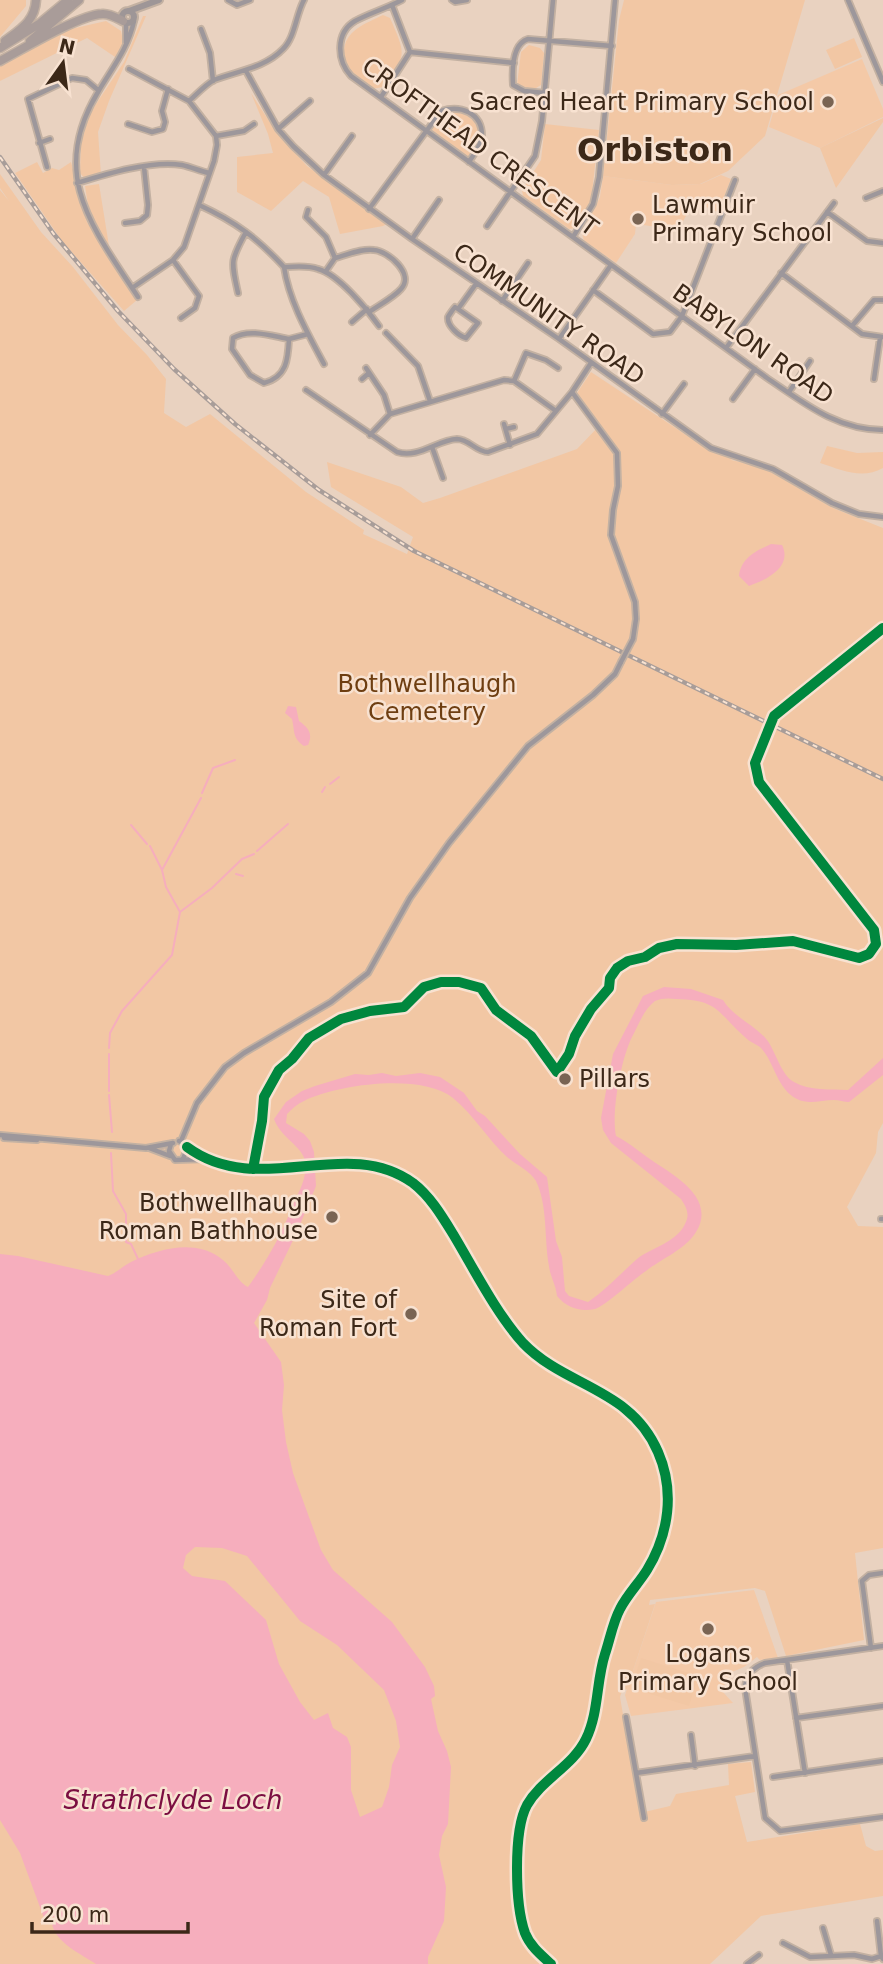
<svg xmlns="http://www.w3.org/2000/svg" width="883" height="1964" font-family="'DejaVu Sans',sans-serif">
<rect width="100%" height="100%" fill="#e9d2c0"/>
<path fill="#f4c9a7" d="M862 59 883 109V117L820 148 769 127 778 95Z
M721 175 731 179 718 212 694 202 678 230 636 224 635 234 616 263 584 241 582 233 600 197 603 176 672 185 701 184Z
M754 1590 778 1658 760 1660 757 1657 744 1667 732 1672 725 1682 723 1692 733 1703 631 1716 625 1695 656 1602Z"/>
<path fill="#f2c7a4" d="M0 0H26V6L0 37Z
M624 0H805L765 136 728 171 700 184 672 185 603 176 619 20Z
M383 15 390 18C406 55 407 54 384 87L371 89C365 83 355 78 350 71 346 67 344 61 344 56 342 31 365 24 383 15Z
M143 16H146L109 101 98 132 101 175 85 179 80 173 81 142 90 113 124 62Z
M106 21 121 31 124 45 118 59 87 38 0 81V63L71 29Z
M854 38 862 57 835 69 826 50Z
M529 45 540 48 544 53 541 85 531 91 522 90 517 85 521 52Z
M251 93 275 130 307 166 387 224 383 226 340 234 329 197 303 181 271 211 237 192V157L273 153 268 134Z
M449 112C478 111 487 135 469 156H464L432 130 439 117Z
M883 118V122L836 188 820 148Z
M545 124 599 130 591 202 575 228 569 229 523 196 522 190 541 160Z
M37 162 43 173 52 168 59 170 71 162 87 222 137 300 124 311 62 241 15 173Z
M0 174 41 232 73 267 118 325 147 355 166 379 164 413 186 427 210 414 306 492 364 530 363 534 407 554 413 537 331 487 327 462 401 487 423 503 440 498 577 449 600 425 579 398 577 393 591 372 709 450 732 459 731 460 762 467 833 508 883 528V1123L878 1132 876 1153 847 1207 858 1226 883 1227V1548L855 1553 864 1640 786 1656 765 1591 755 1588 650 1600 649 1605 655 1604 627 1689 622 1691 620 1697 640 1813 670 1806 676 1794 729 1785 728 1764 751 1762 755 1792 735 1796 747 1842 860 1824 866 1846 875 1851 883 1850V1896L761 1916 710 1964H0V190L9 201 0 188Z
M99 184 109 246 89 212 85 186Z
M827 446 857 453 883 452V468C862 480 842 470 820 463Z
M641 1658 698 1676 689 1706 631 1688Z"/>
<path fill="#f6aebd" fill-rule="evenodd" d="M771 544 782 545C793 567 766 580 749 586L739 576C741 558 756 551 771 544Z
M288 706 296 707 299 721C309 728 313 734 308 745L304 746C292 738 295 731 292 719L285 713Z
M664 987 691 989 723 1000C733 1017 754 1024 767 1040 776 1052 781 1075 794 1082 810 1091 830 1089 848 1090L883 1058V1075L849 1102C844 1102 839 1100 834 1100 821 1100 809 1105 797 1099 776 1088 775 1062 760 1047 756 1044 750 1042 747 1039 717 1013 720 1000 676 999 669 998 661 998 655 1001 644 1009 638 1026 632 1037 621 1059 611 1113 616 1136 628 1142 636 1149 647 1157 669 1173 718 1196 696 1232 686 1249 661 1259 646 1271 635 1278 604 1307 595 1309 580 1312 567 1308 557 1296 556 1285 550 1276 549 1266 544 1239 548 1206 536 1181 530 1171 516 1165 507 1157 488 1140 474 1115 453 1098 422 1073 338 1084 304 1101 297 1104 292 1109 287 1114L286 1123 304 1134 310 1141 314 1152 316 1186 297 1232 270 1288 267 1300 254 1323 281 1362 284 1385 282 1410 286 1442 293 1473 321 1550 333 1570 392 1622 425 1667 434 1686 435 1696 431 1699 438 1731 447 1751 451 1767 448 1824 442 1836 439 1855 446 1887 444 1921 428 1957V1964H96C81 1954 56 1943 52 1924L57 1921 54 1917 44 1918 20 1853 0 1820V1254L18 1256 108 1276C116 1273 123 1266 131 1262 158 1249 193 1239 219 1257 232 1265 237 1282 248 1287 265 1263 279 1240 290 1212 296 1195 308 1181 305 1161 302 1146 281 1138 274 1119L286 1102 302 1091 315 1086 355 1074 369 1075 382 1073 396 1076 420 1073 440 1077 464 1093 477 1111 485 1116 520 1154 547 1177 556 1241 562 1257 565 1291 569 1296 588 1302C607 1289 620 1274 637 1259 652 1247 676 1243 685 1224 690 1215 687 1208 681 1199L611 1143 603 1130 601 1118 613 1054 643 996ZM195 1547 222 1548 247 1556 300 1621 337 1645 384 1690 396 1721 400 1747 392 1765 389 1787 382 1807 360 1817 351 1790V1747L347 1737 333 1728 328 1713 314 1720 300 1702 279 1664 266 1620 225 1581 192 1576 183 1568 186 1555Z"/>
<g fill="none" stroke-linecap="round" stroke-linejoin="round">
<path stroke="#f6aebd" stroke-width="2" d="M330 784 339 777
M322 792 325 787
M202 793 213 768 235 760
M131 825 147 844
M150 846 162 870
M257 851 288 824
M236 874 243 876
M180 912 166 887 162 870 201 798
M109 1048 110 1033 122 1011 172 955 180 912 212 888 242 859 254 854
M109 1054V1091
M109 1095 112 1132
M111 1153 113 1191 126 1214V1242L131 1244 138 1259"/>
<g stroke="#c3b1a2" stroke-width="8">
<path id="street" d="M228 0 237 5 250 0
M402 0C387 8 370 13 355 21 335 33 337 61 351 76L767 378C804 403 837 430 883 430
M452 0 455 2 467 0
M848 0 883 82
M134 21C128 49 112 68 98 92 48 175 93 228 138 297
M126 23V43
M201 29 210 53 213 81
M410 52 514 63
M129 69 189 101 216 136 217 145 214 161 184 247 173 260 132 288
M246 71 278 129 293 146 324 175 412 239 559 339 711 448 773 469 832 503 859 514 883 517
M545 93 524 91 513 85C512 70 512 44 528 39L612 46
M381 97 410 52 392 5
M189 101C197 94 205 85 214 80 237 71 265 68 283 49 295 38 296 14 304 0
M128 124 152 132 163 129 165 122 162 111 168 89
M278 129 310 101
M216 136 244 131 254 124
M39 143 50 139
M47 167 28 99 72 78 86 80 98 90
M324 175 352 136
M77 183C106 174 151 160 182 165 191 167 200 171 209 173
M866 198 883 191
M199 205C236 222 257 238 284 267
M369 209 441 111C460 105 482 112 482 136 481 146 474 154 469 162
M308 210 306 217 326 237 335 258
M827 212 867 241 883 243
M125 223 140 221 147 215 148 205 144 167
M487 226 535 156 542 121 553 0
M573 237 593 204 599 177 615 0
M412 239 439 200
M173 260 199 296 195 308 181 318
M284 267C295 267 307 265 318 269 338 274 367 309 379 326
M284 267C289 301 308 334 324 364
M326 271 335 258C347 255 362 248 374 250 388 251 415 274 401 289 393 298 379 305 369 312
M781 273 862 334 883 337
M593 290 653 334 670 332 682 316 735 180
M238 293C231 261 230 261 246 232
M502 301 528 263
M458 309 455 307C454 308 449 315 448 317 447 326 459 336 466 338L478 323 458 309 476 284
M352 322 367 309
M852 326 874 300H883
M386 333 418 366 430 401
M289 339C272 336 249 328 233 338L232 349 250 375 264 383C287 377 288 359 289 339L308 334
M559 339 611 265
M726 348 834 203
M366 368 384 395 390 414
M362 379 369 373
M874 379 880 338
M514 381 526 353 546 360 558 368
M306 390 397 452C418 459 437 440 457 439 469 439 476 452 488 452L537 434 572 392 591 363
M572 392 617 453 618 486 613 510 611 535 635 602 636 619 633 639
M789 392 810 361
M733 399 755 369
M662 414 684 384
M504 424 510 445
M506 429 514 427
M370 435 390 414 504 380 514 381 556 411
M432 447 443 478
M0 1135 146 1148 173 1143
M4 1138 37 1140
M179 1141 185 1144 187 1149 183 1159
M181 1141 197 1103 225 1067 244 1053 331 1002 368 973 410 898 449 843 528 746 593 695 615 674 621 662
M171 1144 169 1151 175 1160 206 1159
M187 1147C259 1200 345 1134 413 1183 430 1196 442 1216 453 1234 474 1269 496 1313 523 1343 565 1387 631 1388 658 1452 675 1491 669 1534 647 1570 639 1583 627 1595 620 1609 613 1622 610 1639 605 1654 596 1682 599 1712 586 1739 573 1766 542 1779 527 1805 513 1831 515 1905 525 1933 530 1946 541 1955 551 1964
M149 1148 170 1156
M881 1219H883
M883 1646 765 1663C753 1667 746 1675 745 1688L765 1818 780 1831 883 1817
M871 1648 862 1581 869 1575 883 1573
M787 1660 805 1773
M626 1717 644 1818
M796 1718 883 1706
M691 1735 695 1766
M636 1773 755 1756
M773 1777 883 1761
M877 1921 881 1956 883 1959
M823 1928 831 1955
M783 1943 810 1957 854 1955 872 1959 881 1956
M747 1964 759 1955"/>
</g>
<g stroke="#c3b1a2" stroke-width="10">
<path id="secondary" d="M122 17a6 6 0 1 1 12 0a6 6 0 1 1-12 0Z
M129 11 159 0"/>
</g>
<g stroke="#c3b1a2" stroke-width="11">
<path id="highway" d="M5 41C21 29 35 21 36 0
M30 41 79 0
M0 48 39 24 68 0
M0 61C23 49 79 15 102 14 109 13 117 18 123 21"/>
</g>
<use href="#street" stroke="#9d979b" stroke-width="4.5"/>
<use href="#secondary" stroke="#9e9697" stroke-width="6"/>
<use href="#highway" stroke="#a99c99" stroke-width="8"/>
<g stroke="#a89d99" stroke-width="4.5">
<path id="rail" d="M0 157 53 233 118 311 174 369 235 424 319 490 414 551 883 779"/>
</g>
<use href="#rail" stroke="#f8e2d1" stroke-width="2" stroke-dasharray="5" stroke-linecap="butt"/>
<g stroke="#c3b1a2" stroke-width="8" stroke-linecap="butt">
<path id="street-bridge" d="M621 662 633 639"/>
</g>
<use href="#street-bridge" stroke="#9d979b" stroke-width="4.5"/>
<g stroke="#f8e2d1" stroke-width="15">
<path id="cycleway" d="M187 1147C259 1200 345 1134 413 1183 430 1196 442 1216 453 1234 474 1269 496 1313 523 1343 565 1387 631 1388 658 1452 675 1491 669 1534 647 1570 639 1583 627 1595 620 1609 613 1622 610 1639 605 1654 596 1682 599 1712 586 1739 573 1766 542 1779 527 1805 513 1831 515 1905 525 1933 530 1946 541 1955 551 1964
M253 1169 262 1121 264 1097 279 1070 292 1059 309 1038 341 1019 370 1011 404 1007 424 987 441 982H459L481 988 496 1010 531 1036 557 1072 569 1054 575 1036 591 1009 609 988 610 978 617 968 628 961 645 957 659 948 677 944 736 945 793 941 859 958 869 954 876 944 874 930 759 782 755 763 774 716 883 628"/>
</g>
<use href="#cycleway" stroke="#00873e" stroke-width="10"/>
</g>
<g fill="#796453" stroke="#f8e2d1" stroke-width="2.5">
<circle cx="828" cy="102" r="7"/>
<circle cx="638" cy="219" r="7"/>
<circle cx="565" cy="1079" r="7"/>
<circle cx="332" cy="1217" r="7"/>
<circle cx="411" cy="1314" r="7"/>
<circle cx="708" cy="1629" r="7"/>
</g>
<g text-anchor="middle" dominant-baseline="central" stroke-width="5" stroke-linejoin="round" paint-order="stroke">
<g font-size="24" fill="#3c2818" stroke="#f8e2d1" text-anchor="end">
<text x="814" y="102">Sacred Heart Primary School</text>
<text x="652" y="205" text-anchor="start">Lawmuir<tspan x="652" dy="28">Primary School</tspan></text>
<text x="579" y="1079" text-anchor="start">Pillars</text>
<text x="318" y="1203">Bothwellhaugh<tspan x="318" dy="28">Roman Bathhouse</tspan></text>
<text x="397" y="1300">Site of<tspan x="397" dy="28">Roman Fort</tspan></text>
<text x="708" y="1654" text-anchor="middle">Logans<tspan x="708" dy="28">Primary School</tspan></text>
</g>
<g font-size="24" fill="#3c2818" stroke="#f8e2d1">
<text transform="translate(480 147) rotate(36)">CROFTHEAD CRESCENT</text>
<text transform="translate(549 314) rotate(35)">COMMUNITY ROAD</text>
<text transform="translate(753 344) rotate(35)">BABYLON ROAD</text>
</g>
<g font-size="24" fill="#6e3e11" stroke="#f8e2d1">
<text x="427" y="684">Bothwellhaugh<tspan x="427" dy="28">Cemetery</tspan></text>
</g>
<g font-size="26" font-style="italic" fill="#7b0e41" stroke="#f8e2d1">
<text x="173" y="1800">Strathclyde Loch</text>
</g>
<g font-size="32" font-weight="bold" fill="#3c2818" stroke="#f8e2d1">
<text x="655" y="150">Orbiston</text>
</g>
</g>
<g transform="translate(63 63) rotate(14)" stroke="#f8e2d1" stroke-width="5" paint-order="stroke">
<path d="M0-5L12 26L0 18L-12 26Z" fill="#3c2818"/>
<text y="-10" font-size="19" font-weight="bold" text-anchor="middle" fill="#3c2818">N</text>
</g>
<path d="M32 1922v10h156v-10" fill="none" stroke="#3c2818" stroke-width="3.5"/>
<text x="42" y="1922" font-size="21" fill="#3c2818" stroke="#f8e2d1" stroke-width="5" paint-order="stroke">200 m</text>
</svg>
